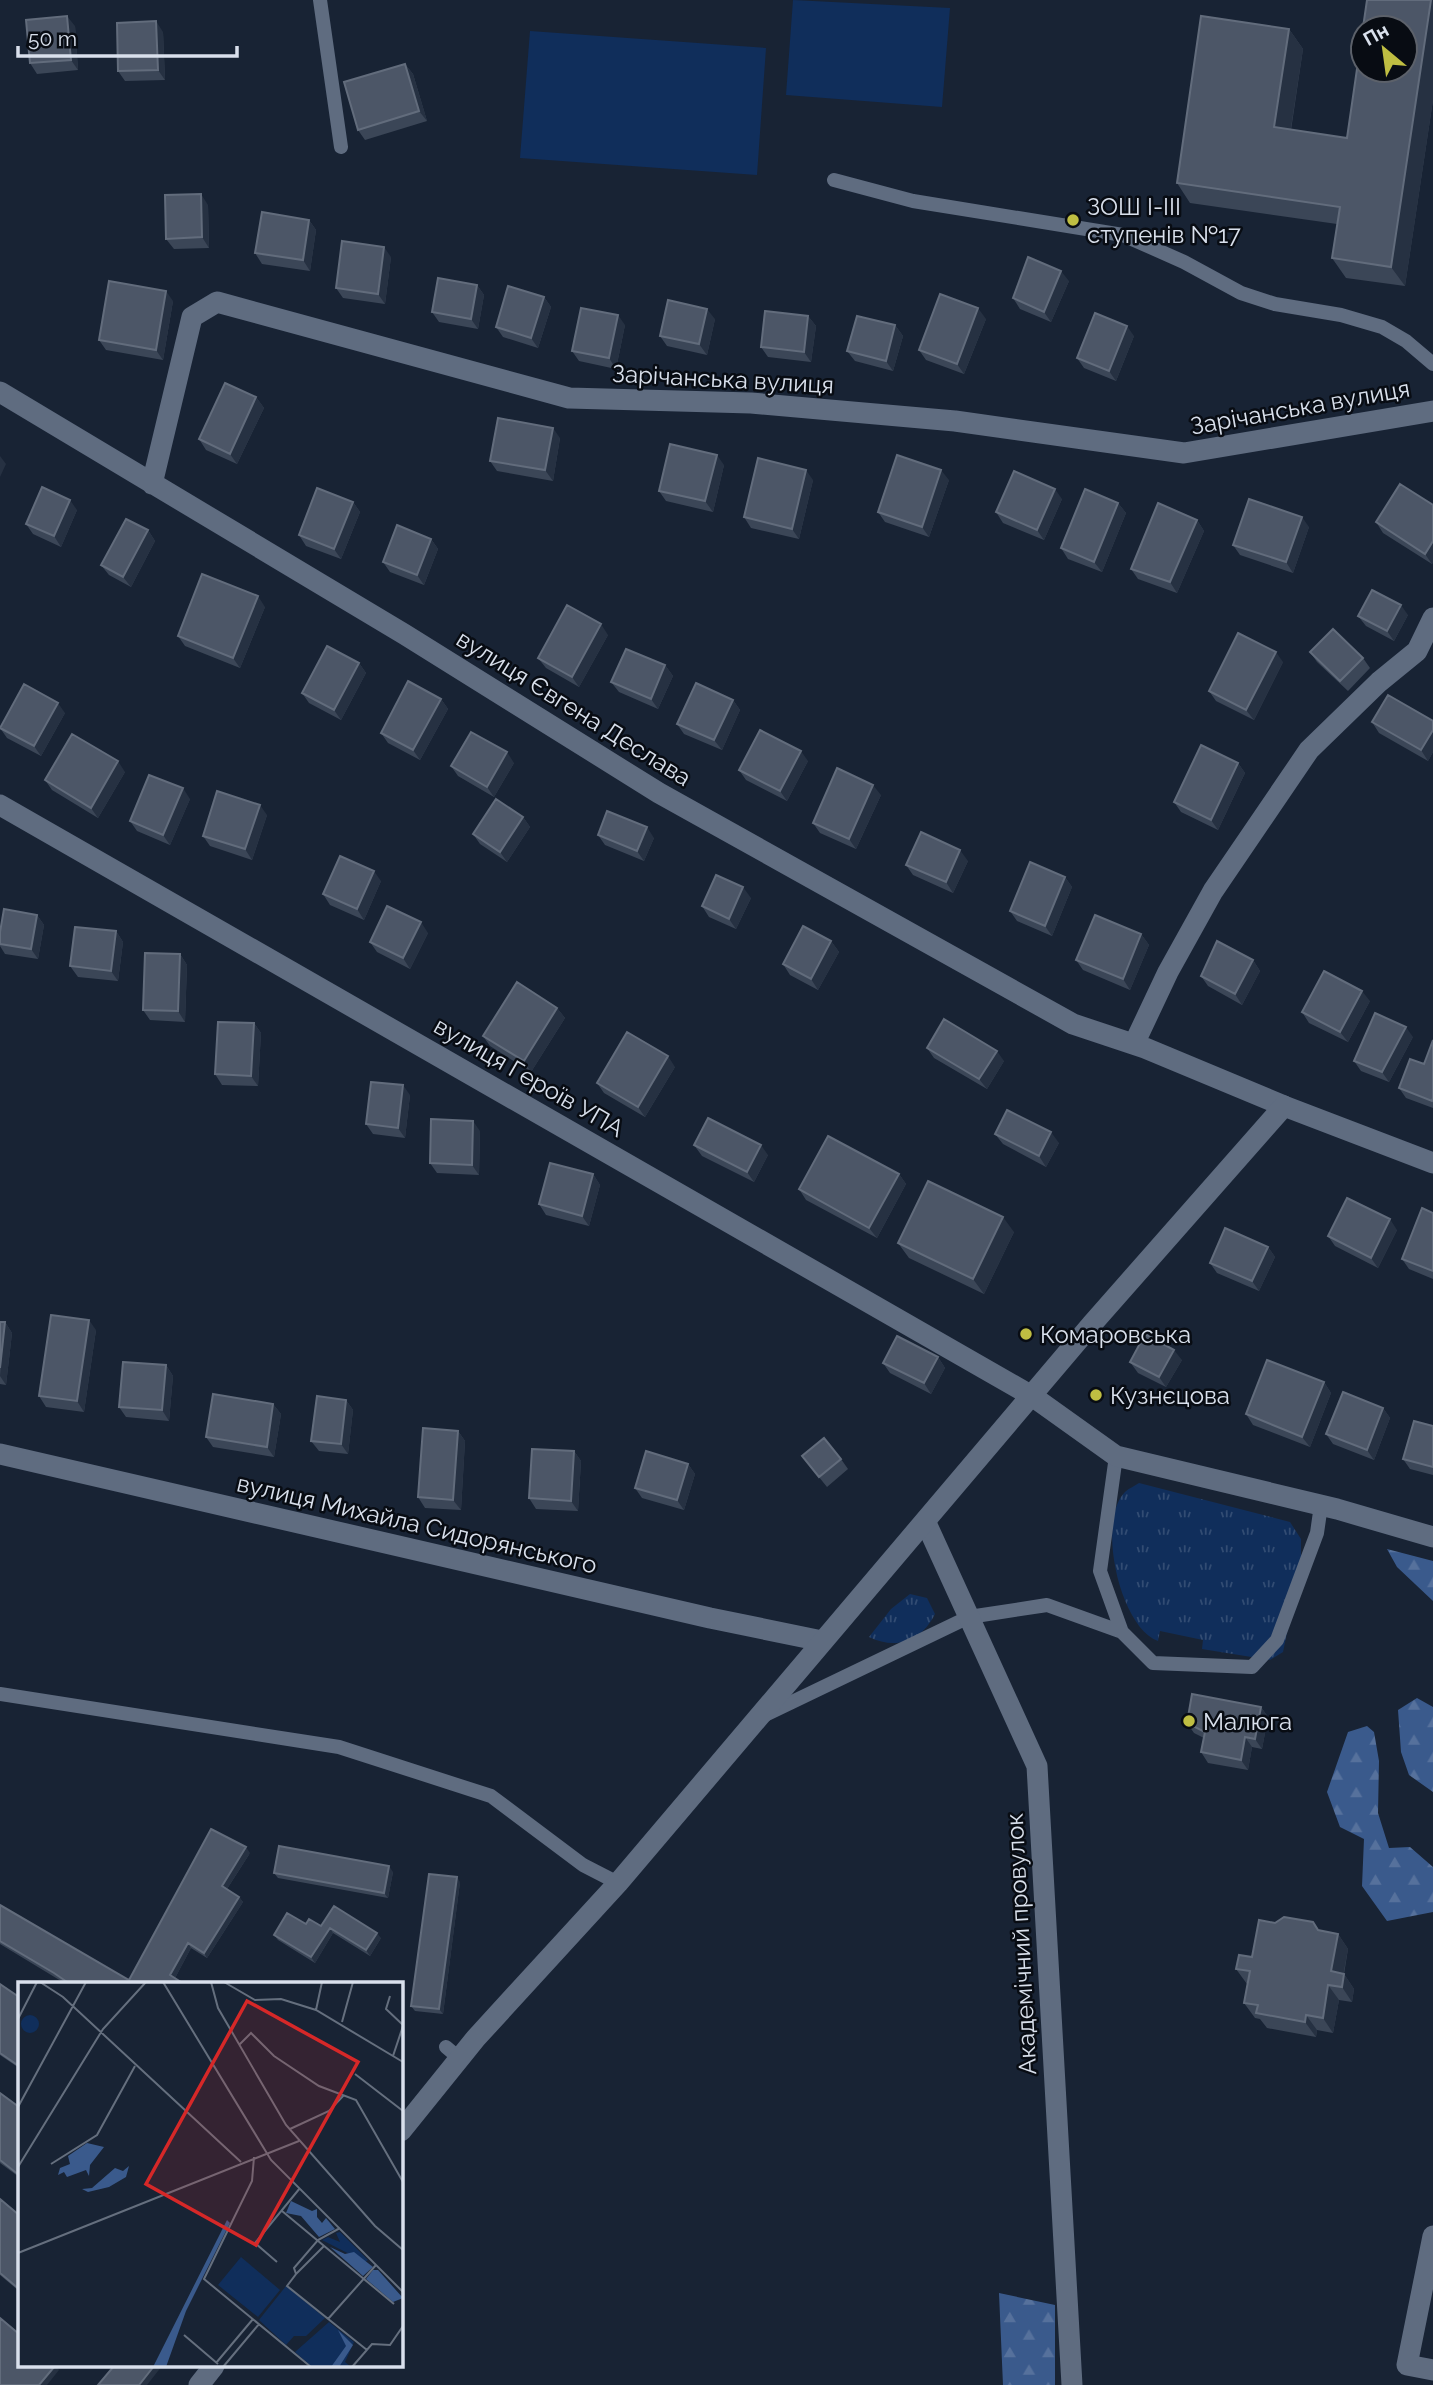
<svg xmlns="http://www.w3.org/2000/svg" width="1433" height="2385" font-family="Raleway,sans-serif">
<defs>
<pattern id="grass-tufts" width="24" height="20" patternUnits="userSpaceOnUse" patternTransform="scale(1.75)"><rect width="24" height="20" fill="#102e5b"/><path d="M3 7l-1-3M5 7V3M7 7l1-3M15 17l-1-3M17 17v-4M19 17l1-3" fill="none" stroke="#324c73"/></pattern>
<pattern id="forest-firs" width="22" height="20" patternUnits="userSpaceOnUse" patternTransform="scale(1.75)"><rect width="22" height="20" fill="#3a5a8c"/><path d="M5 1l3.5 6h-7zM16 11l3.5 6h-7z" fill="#56719c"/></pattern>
</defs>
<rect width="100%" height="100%" fill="#182334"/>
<path fill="url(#grass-tufts)" d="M1139 1483 1290 1522 1301 1539V1565L1283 1652 1270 1660 1202 1649 1203 1640 1160 1631 1158 1641C1120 1628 1096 1521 1125 1492 1129 1488 1135 1486 1139 1483Z
M910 1594 927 1598 935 1614C921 1642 896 1650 869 1637L891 1609Z"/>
<path fill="url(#forest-firs)" d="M1387 1549 1433 1561V1601L1397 1567Z
M1417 1698 1433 1707V1792L1409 1775 1401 1752 1398 1710Z
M1367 1726 1374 1732 1379 1761 1378 1813 1389 1848 1410 1847 1433 1867V1912L1387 1921 1362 1886 1364 1839 1340 1827 1327 1792 1348 1732Z
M999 2293 1055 2305V2385H1003Z"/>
<path fill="#102e5b" d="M793 0 950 8 942 107 786 95Z
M530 31 766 48 757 175 520 158Z"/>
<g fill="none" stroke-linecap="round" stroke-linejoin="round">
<path stroke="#5f6c80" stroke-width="14" d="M320 0 341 147
M834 180 913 201 1123 235 1184 262 1241 293 1275 304 1341 315 1382 327 1406 341 1433 364
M1116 1456 1100 1571 1122 1632 1153 1663 1252 1667 1277 1640 1317 1533 1321 1505
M0 1694 339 1747 491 1796 583 1865 618 1883
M763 1716 969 1617 1047 1605 1122 1632
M446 2047 459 2058"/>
<path stroke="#5f6c80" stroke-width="21" d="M0 392 404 634 659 793 1073 1024 1145 1048 1284 1106
M152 484 192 317 217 302 569 398 751 403 955 421 1184 453 1433 411
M1134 1044 1168 972 1213 891 1309 750 1379 682 1417 651 1433 618
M0 1454 710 1618 822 1641
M926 1523 1037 1766 1072 2385
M1433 2236 1407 2365 1433 2370"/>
<path stroke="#5f6c80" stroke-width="21" d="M0 805 1032 1396 1116 1456 1337 1509 1433 1537
M401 2131 476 2038 618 1883 1092 1324 1284 1106 1433 1163
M199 2385 214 2366"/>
</g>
<path fill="#3b4657" d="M1433 0V100L1405 286 1346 278 1332 258 1337 224 1190 203 1177 183 1289 29 1303 49 1291 130 1347 138Z
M75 26 78 70 37 74 30 63Z
M163 32 165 80 125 81 118 71Z
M405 64 413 74 427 121 365 140 358 130Z
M208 205 209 248 174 249 166 239Z
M309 220 316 230 310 271 262 264 255 253Z
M391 257 385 304 343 298 336 288Z
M1069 281 1051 322 1020 309 1013 298Z
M477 285 484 295 478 329 439 322 432 312Z
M544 297 551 307 538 348 503 337 496 327Z
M173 301 163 360 106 350 99 340Z
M808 316 816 326 811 362 768 357 761 347Z
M715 319 707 355 667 346 660 336Z
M986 319 964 374 926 360 919 350Z
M625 325 616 369 579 361 572 351Z
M895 325 903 336 893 371 855 361 847 351Z
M1134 336 1116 381 1084 368 1077 358Z
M256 397 264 408 237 464 206 450 199 439Z
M560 438 553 481 497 471 490 461Z
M724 465 713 512 666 501 659 491Z
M813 480 799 539 751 528 744 517Z
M949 480 929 537 885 522 878 512Z
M1062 499 1044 540 1003 523 996 512Z
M353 502 360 512 341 559 306 546 299 535Z
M1118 503 1126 513 1102 572 1068 559 1061 548Z
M1433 505V562L1432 564 1383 533 1376 522Z
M77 510 61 547 33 534 26 524Z
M1197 520 1204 531 1177 593 1138 579 1131 569Z
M1309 527 1293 573 1240 555 1233 545Z
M148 530 155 541 131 587 109 575 101 565Z
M431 539 438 549 424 585 390 572 383 562Z
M265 607 240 668 185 646 178 636Z
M1408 615 1394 641 1366 626 1358 616Z
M608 635 579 687 546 668 538 658Z
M1310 652 1363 658 1370 668 1348 691 1317 662Z
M1283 662 1254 720 1216 701 1209 691Z
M359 663 366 673 341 720 309 703 302 693Z
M665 665 673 676 658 709 619 692 611 682Z
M441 699 448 709 420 760 388 743 381 733Z
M733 700 740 710 722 750 684 734 677 724Z
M65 713 41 756 7 738 0 728Z
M1433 721V752L1428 761 1379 733 1372 722Z
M808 761 787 801 746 780 739 770Z
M514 763 494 797 458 776 451 766Z
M1238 763 1245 773 1218 830 1181 812 1174 802Z
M125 772 98 818 52 790 45 780Z
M881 795 856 849 820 833 813 823Z
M190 799 170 845 137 831 130 821Z
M267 815 252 860 210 846 203 836Z
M523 817 530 827 507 862 480 844 473 834Z
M598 835 654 838 644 861 605 845Z
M968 861 953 893 913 875 906 865Z
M1065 877 1072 887 1052 936 1017 921 1010 911Z
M381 881 364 920 330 905 323 894Z
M751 898 736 929 709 917 702 906Z
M37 915 44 925 38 959 5 954 0 946V932Z
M116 931 123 942 118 981 78 977 70 966Z
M428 933 410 969 377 952 370 942Z
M1141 934 1149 945 1130 990 1083 970 1076 960Z
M831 941 839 952 818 990 790 975 783 964Z
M180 954 187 965 185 1022 150 1020 143 1010Z
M1253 960 1260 971 1242 1005 1208 986 1201 976Z
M1370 1001 1348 1042 1309 1023 1302 1012Z
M557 1008 565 1018 531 1072 490 1046 483 1036Z
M254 1023 261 1033 258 1086 222 1085 215 1074Z
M1413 1037 1389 1082 1361 1071 1354 1061Z
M1433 1040V1108L1406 1098 1399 1088 1424 1064Z
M927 1048 1004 1061 987 1089 934 1058Z
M675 1067 645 1117 604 1093 597 1083Z
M410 1095 405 1138 373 1134 366 1124Z
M480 1131 479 1175 437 1173 430 1163Z
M995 1134 1059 1143 1046 1167 1003 1144Z
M694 1145 768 1155 754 1182 702 1156Z
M593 1174 600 1185 589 1226 546 1215 539 1204Z
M899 1174 906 1184 877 1238 806 1200 799 1189Z
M1433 1213V1279L1409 1269 1402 1259Z
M1397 1230 1378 1268 1335 1246 1328 1236Z
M1014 1232 984 1294 909 1258 898 1243Z
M1268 1247 1275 1257 1259 1291 1217 1273 1210 1263Z
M0 1322H5L12 1333 6 1385 0 1384Z
M96 1330 84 1412 46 1407 39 1396Z
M938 1357 945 1368 931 1394 890 1373 883 1363Z
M1182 1360 1166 1387 1138 1373 1130 1362Z
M166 1365 173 1376 169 1421 126 1417 119 1407Z
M1324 1382 1331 1393 1310 1447 1253 1425 1246 1414Z
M346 1400 353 1410 348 1454 319 1451 311 1441Z
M273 1404 281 1414 274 1457 213 1447 206 1437Z
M1383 1408 1390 1418 1374 1460 1333 1444 1326 1434Z
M1433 1426V1475L1410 1469 1403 1459Z
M458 1431 465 1441 461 1510 425 1508 418 1497Z
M574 1451 581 1461 578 1511 536 1509 529 1498Z
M802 1456 841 1459 848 1469 827 1487Z
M688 1464 695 1474 684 1510 642 1498 635 1488Z
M1261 1707 1268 1717 1262 1749 1252 1747 1248 1770 1208 1763 1201 1752 1204 1738 1194 1733 1187 1723Z
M250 1853 227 1889 239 1897 243 1902 207 1958 191 1948 175 1978 184 1984H66L0 1944V1905L129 1980Z
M393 1872 388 1898 278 1878 274 1873Z
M460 1882 443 2014 415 2011 411 2006Z
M1313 1922 1320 1931 1338 1934 1348 1949 1344 1974 1354 1989 1352 2002 1339 2000 1333 2033 1317 2030 1316 2037 1267 2028 1260 2019 1255 2018 1244 2003 1247 1984 1236 1969 1252 1957 1275 1923Z
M306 1924 321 1926 381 1938 370 1956 333 1933 315 1963 278 1940 274 1935Z
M0 1984 19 1997V2068L0 2055Z
M0 2093 19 2107V2177L0 2163Z
M0 2199 19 2215V2291L0 2275Z"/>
<path fill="#263142" d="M1431 0H1433V100L1405 286 1391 267Z
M67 16 75 26 78 70 71 60Z
M156 21 163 32 165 80 158 70Z
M1289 29 1303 49 1288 147 1274 127Z
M405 64 413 74 427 121 419 111Z
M201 194 208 205 209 248 202 237Z
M309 220 316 230 310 271 303 260Z
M384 247 391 257 385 304 378 294Z
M1061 271 1069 281 1051 322 1044 312Z
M477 285 484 295 478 329 471 319Z
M166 291 173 301 163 360 156 350Z
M544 297 551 307 538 348 531 338Z
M978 308 986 319 964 374 957 364Z
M707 309 715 319 707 355 699 344Z
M618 315 625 325 616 369 609 358Z
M808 316 816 326 811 362 804 352Z
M895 325 903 336 893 371 886 361Z
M1127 326 1134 336 1116 381 1109 371Z
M256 397 264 408 237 464 230 454Z
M553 428 560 438 553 481 545 470Z
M717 455 724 465 713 512 705 501Z
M0 456 6 464 0 477Z
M806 470 813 480 799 539 792 529Z
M941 470 949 480 929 537 922 527Z
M1055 489 1062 499 1044 540 1037 530Z
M70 500 77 510 61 547 54 536Z
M353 502 360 512 341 559 334 549Z
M1118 503 1126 513 1102 572 1094 562Z
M1302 517 1309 527 1293 573 1286 562Z
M1197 520 1204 531 1177 593 1170 582Z
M148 530 155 541 131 587 123 577Z
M431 539 438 549 424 585 417 575Z
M1433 541V562L1432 564 1425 554Z
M258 596 265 607 240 668 233 658Z
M1401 605 1408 615 1394 641 1387 631Z
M601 624 608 635 579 687 572 677Z
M1276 652 1283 662 1254 720 1246 710Z
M359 663 366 673 341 720 334 710Z
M665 665 673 676 658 709 651 699Z
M441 699 448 709 420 760 413 750Z
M733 700 740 710 722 750 714 740Z
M58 703 65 713 41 756 34 746Z
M1433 730V752L1428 761 1421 750Z
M801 751 808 761 787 801 780 791Z
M507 752 514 763 494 797 487 787Z
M118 761 125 772 98 818 91 808Z
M1238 763 1245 773 1218 830 1211 820Z
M873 785 881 795 856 849 849 839Z
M183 788 190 799 170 845 163 835Z
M260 805 267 815 252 860 245 849Z
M523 817 530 827 507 862 500 852Z
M647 827 654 838 644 861 637 851Z
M960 850 968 861 953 893 946 882Z
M374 871 381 881 364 920 357 909Z
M1065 877 1072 887 1052 936 1045 926Z
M743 887 751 898 736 929 729 919Z
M37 915 44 925 38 959 31 949Z
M421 922 428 933 410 969 403 958Z
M116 931 123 942 118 981 111 971Z
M1141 934 1149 945 1130 990 1123 979Z
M831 941 839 952 818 990 811 979Z
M180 954 187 965 185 1022 178 1011Z
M1253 960 1260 971 1242 1005 1235 994Z
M1362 991 1370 1001 1348 1042 1340 1032Z
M557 1008 565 1018 531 1072 524 1061Z
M254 1023 261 1033 258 1086 251 1076Z
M1406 1027 1413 1037 1389 1082 1382 1072Z
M997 1051 1004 1061 987 1089 979 1079Z
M668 1056 675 1067 645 1117 638 1107Z
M403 1085 410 1095 405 1138 398 1128Z
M473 1121 480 1131 479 1175 472 1165Z
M1051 1132 1059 1143 1046 1167 1039 1156Z
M761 1145 768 1155 754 1182 747 1172Z
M593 1174 600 1185 589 1226 582 1216Z
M899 1174 906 1184 877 1238 869 1228Z
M1003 1217 1014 1232 984 1294 973 1279Z
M1390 1219 1397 1230 1378 1268 1371 1258Z
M1268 1247 1275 1257 1259 1291 1252 1281Z
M89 1320 96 1330 84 1412 77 1401Z
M5 1322 12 1333 6 1385 0 1376Z
M1174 1350 1182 1360 1166 1387 1159 1377Z
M938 1357 945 1368 931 1394 924 1383Z
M166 1365 173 1376 169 1421 162 1410Z
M1324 1382 1331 1393 1310 1447 1302 1437Z
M346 1400 353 1410 348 1454 341 1444Z
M273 1404 281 1414 274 1457 267 1447Z
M1383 1408 1390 1418 1374 1460 1367 1450Z
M458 1431 465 1441 461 1510 453 1500Z
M574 1451 581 1461 578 1511 571 1501Z
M688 1464 695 1474 684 1510 677 1500Z
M1261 1707 1268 1717 1262 1749 1255 1739Z
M1245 1737 1252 1747 1248 1770 1241 1760Z
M246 1847 250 1853 225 1892 222 1886Z
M389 1866 393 1872 388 1898 384 1893Z
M457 1877 460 1882 443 2014 439 2009Z
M239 1897 243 1902 207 1958 204 1953Z
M330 1928 333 1933 315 1963 311 1957Z
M377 1933 381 1938 370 1956 366 1950Z
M1338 1934 1348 1949 1341 1987 1331 1971Z
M188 1943 191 1948 174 1980 170 1975Z
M1344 1974 1354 1989 1352 2002 1342 1987Z
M1328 1985 1339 2000 1333 2033 1323 2018Z
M1306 2015 1317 2030 1316 2037 1305 2022Z
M56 2366 59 2370 47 2385H39Z
M154 2366H162L147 2385H139Z"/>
<path fill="#4c5667" stroke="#626c7c" stroke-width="2" fill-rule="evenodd" d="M1367 0H1431L1391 267 1332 258 1340 207 1177 183 1201 16 1289 29 1274 127 1347 138ZM1363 28H1405V70H1363Z
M67 16 71 60 30 63 26 20Z
M156 21 158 70 118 71 117 23Z
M405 64 419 111 358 130 344 82Z
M201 194 202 237 166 239 165 195Z
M262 212 309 220 303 260 255 253Z
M342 241 384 247 378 294 336 288Z
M1028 257 1061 271 1044 312 1013 298Z
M438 278 477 285 471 319 432 312Z
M109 281 166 291 156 350 99 340Z
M508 286 544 297 531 338 496 327Z
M940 294 978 308 957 364 919 350Z
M668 300 707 309 699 344 660 336Z
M581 308 618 315 609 358 572 351Z
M765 311 808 316 804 352 761 347Z
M1095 313 1127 326 1109 371 1077 358Z
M857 316 895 325 886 361 847 351Z
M225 383 256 397 230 454 199 439Z
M498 418 553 428 545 470 490 461Z
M670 444 717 455 705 501 659 491Z
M897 455 941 470 922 527 878 512Z
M758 458 806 470 792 529 744 517Z
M1014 471 1055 489 1037 530 996 512Z
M1400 484 1433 505V541L1425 554 1376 522Z
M42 487 70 500 54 536 26 524Z
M317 488 353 502 334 549 299 535Z
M1085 489 1118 503 1094 562 1061 548Z
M1249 499 1302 517 1286 562 1233 545Z
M1158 503 1197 520 1170 582 1131 569Z
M126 519 148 530 123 577 101 565Z
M397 525 431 539 417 575 383 562Z
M202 574 258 596 233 658 178 636Z
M1372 590 1401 605 1387 631 1358 616Z
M567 605 601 624 572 677 538 658Z
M1333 629 1363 658 1340 681 1310 652Z
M1238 633 1276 652 1246 710 1209 691Z
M327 646 359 663 334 710 302 693Z
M626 649 665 665 651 699 611 682Z
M408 681 441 699 413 750 381 733Z
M696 683 733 700 714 740 677 724Z
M24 684 58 703 34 746 0 728Z
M1388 695 1433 721V730L1421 750 1372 722Z
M760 730 801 751 780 791 739 770Z
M471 732 507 752 487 787 451 766Z
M72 734 118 761 91 808 45 780Z
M1201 745 1238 763 1211 820 1174 802Z
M837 768 873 785 849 839 813 823Z
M149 775 183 788 163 835 130 821Z
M217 791 260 805 245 849 203 836Z
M496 799 523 817 500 852 473 834Z
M607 811 647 827 637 851 598 835Z
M921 832 960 850 946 882 906 865Z
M340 856 374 871 357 909 323 894Z
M1030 862 1065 877 1045 926 1010 911Z
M716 875 743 887 729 919 702 906Z
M387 906 421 922 403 958 370 942Z
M4 909 37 915 31 949 0 944V932Z
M1095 915 1141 934 1123 979 1076 960Z
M803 926 831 941 811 979 783 964Z
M75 927 116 931 111 971 70 966Z
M1217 941 1253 960 1235 994 1201 976Z
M145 953 180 954 178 1011 143 1010Z
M1324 971 1362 991 1340 1032 1302 1012Z
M517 982 557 1008 524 1061 483 1036Z
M1375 1013 1406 1027 1382 1072 1354 1061Z
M944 1019 997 1051 979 1079 927 1048Z
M218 1022 254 1023 251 1076 215 1074Z
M627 1032 668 1056 638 1107 597 1083Z
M1433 1040V1098L1432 1101 1399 1088 1410 1059 1424 1064Z
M371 1082 403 1085 398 1128 366 1124Z
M1007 1110 1051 1132 1039 1156 995 1134Z
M708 1118 761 1145 747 1172 694 1145Z
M431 1119 473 1121 472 1165 430 1163Z
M828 1136 899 1174 869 1228 799 1189Z
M550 1163 593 1174 582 1216 539 1204Z
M928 1181 1003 1217 973 1279 898 1243Z
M1347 1198 1390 1219 1371 1258 1328 1236Z
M1422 1208 1433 1213V1271L1402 1259Z
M1225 1228 1268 1247 1252 1281 1210 1263Z
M51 1315 89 1320 77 1401 39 1396Z
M0 1322H5L0 1368Z
M1145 1334 1174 1350 1159 1377 1130 1362Z
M897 1336 938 1357 924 1383 883 1363Z
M1267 1360 1324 1382 1302 1437 1246 1414Z
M123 1362 166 1365 162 1410 119 1407Z
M1343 1392 1383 1408 1367 1450 1326 1434Z
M213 1394 273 1404 267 1447 206 1437Z
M317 1396 346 1400 341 1444 311 1441Z
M1414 1421 1433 1426V1467L1403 1459Z
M423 1428 458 1431 453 1500 418 1497Z
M824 1438 841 1459 819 1477 802 1456Z
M532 1449 574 1451 571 1501 529 1498Z
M646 1451 688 1464 677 1500 635 1488Z
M1192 1694 1261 1707 1255 1739 1245 1737 1241 1760 1201 1752 1205 1732 1187 1723Z
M211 1829 246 1847 222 1886 239 1897 204 1953 188 1943 170 1975 184 1984H70L54 1973 0 1941V1905L129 1980Z
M279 1846 389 1866 384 1893 274 1873Z
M429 1874 457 1877 439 2009 411 2006Z
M334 1906 377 1933 366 1950 330 1928 311 1957 274 1935 287 1913 306 1924 309 1919 321 1926Z
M1284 1917 1313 1922 1318 1930 1338 1934 1331 1971 1344 1974 1342 1987 1328 1985 1323 2018 1306 2015 1305 2022 1256 2013 1258 2005 1244 2003 1250 1971 1236 1969 1239 1955 1252 1957 1259 1920 1275 1923Z
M0 1984 19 1997V2066L0 2053Z
M0 2093 19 2107V2175L0 2160Z
M0 2199 19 2215V2289L0 2273Z
M0 2318 19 2334V2366H55L39 2385H0Z
M114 2366H154L139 2385H98Z"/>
<g fill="#bfbe42" stroke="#080c13" stroke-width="2.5">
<circle cx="1073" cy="220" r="7"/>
<circle cx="1026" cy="1334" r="7"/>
<circle cx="1096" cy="1395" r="7"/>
<circle cx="1189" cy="1721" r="7"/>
</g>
<g text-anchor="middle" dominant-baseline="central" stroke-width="5" stroke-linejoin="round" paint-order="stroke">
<g font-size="24" fill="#d9e0ec" stroke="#080c13" text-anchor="start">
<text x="1087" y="206">ЗОШ І-ІІІ<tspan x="1087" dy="28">ступенів №17</tspan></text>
<text x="1040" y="1334">Комаровська</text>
<text x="1110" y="1395">Кузнєцова</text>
<text x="1203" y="1721">Малюга</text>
</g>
<g font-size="24" fill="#d9e0ec" stroke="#080c13">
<text transform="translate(723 379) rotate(3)">Зарічанська вулиця</text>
<text transform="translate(1300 407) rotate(-10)">Зарічанська вулиця</text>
<text transform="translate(574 708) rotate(32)">вулиця Євгена Деслава</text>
<text transform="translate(529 1077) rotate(30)">вулиця Героїв УПА</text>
<text transform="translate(417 1524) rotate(13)">вулиця Михайла Сидорянського</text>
<text transform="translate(1021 1944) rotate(-93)">Академічний провулок</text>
</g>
</g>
<g transform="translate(18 1982)">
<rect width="385" height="385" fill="#182334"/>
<path d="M322 250 350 278 347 280 304 258 310 255 322 260 318 251ZM268 304 307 336 288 354H276L268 363 241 338ZM311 340 336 360 327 380 333 385H294L277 370Z" fill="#102e5b"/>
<path d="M69 161 86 165 72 183 71 194 68 188 49 195 46 190 40 193 42 186 52 182 50 174ZM111 184 108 195 91 205 70 210 64 207 74 206 97 186 105 189ZM273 219 294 229 299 227V235L304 241 308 236 317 247 301 255 283 234 268 231ZM209 238 212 241 168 329 148 385H135ZM312 265 327 272 336 270 355 285 345 294ZM355 288H360L385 316 375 320 348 297ZM320 348 335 363 321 385H313L328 364Z" fill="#3a5a8c"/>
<path d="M3 42a9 9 0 1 1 18 0a9 9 0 1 1-18 0ZM223 275 262 308 240 335 200 303Z" fill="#102e5b"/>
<path fill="none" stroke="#656f7e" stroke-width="2" d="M22 0 45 15 223 180M145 0 253 178 385 310M193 0 200 26 268 143 357 244 385 268M206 0 237 18 263 17 298 28 385 80M372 14 368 27 385 43M298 28 304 0M0 37 19 0M324 40 335 0M221 63 233 51 256 74 301 104 338 118 385 200M375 74 385 44M337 92 385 129M0 125 68 0M272 147 311 129 326 113M236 175 234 199 186 297 293 385M33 182 79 153 117 84M0 185 85 47 128 0M264 229 376 322M322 246 300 258 276 286 278 292 269 304 349 368M0 271 281 159M259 280 237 261 282 206M278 292 306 264M310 337 358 283M166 353 200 382M198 381 235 337M205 385 241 342M334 385 354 362 372 363 385 344"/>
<path fill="#d62828" fill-opacity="0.15" stroke="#d62828" stroke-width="3.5" d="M229 19 340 80 238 263 128 202Z"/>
<rect width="385" height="385" fill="none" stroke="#d9e0ec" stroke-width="3.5"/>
</g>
<g transform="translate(1384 49) rotate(331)"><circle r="33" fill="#080c13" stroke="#5c616a" stroke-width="2"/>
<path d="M0-5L12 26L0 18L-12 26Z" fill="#bfbe42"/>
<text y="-10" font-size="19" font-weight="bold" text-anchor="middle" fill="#d9e0ec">Пн</text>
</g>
<path d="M18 46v10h219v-10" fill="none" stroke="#d9e0ec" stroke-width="3.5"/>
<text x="28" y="46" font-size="21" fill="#d9e0ec" stroke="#080c13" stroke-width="5" paint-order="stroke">50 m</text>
</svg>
